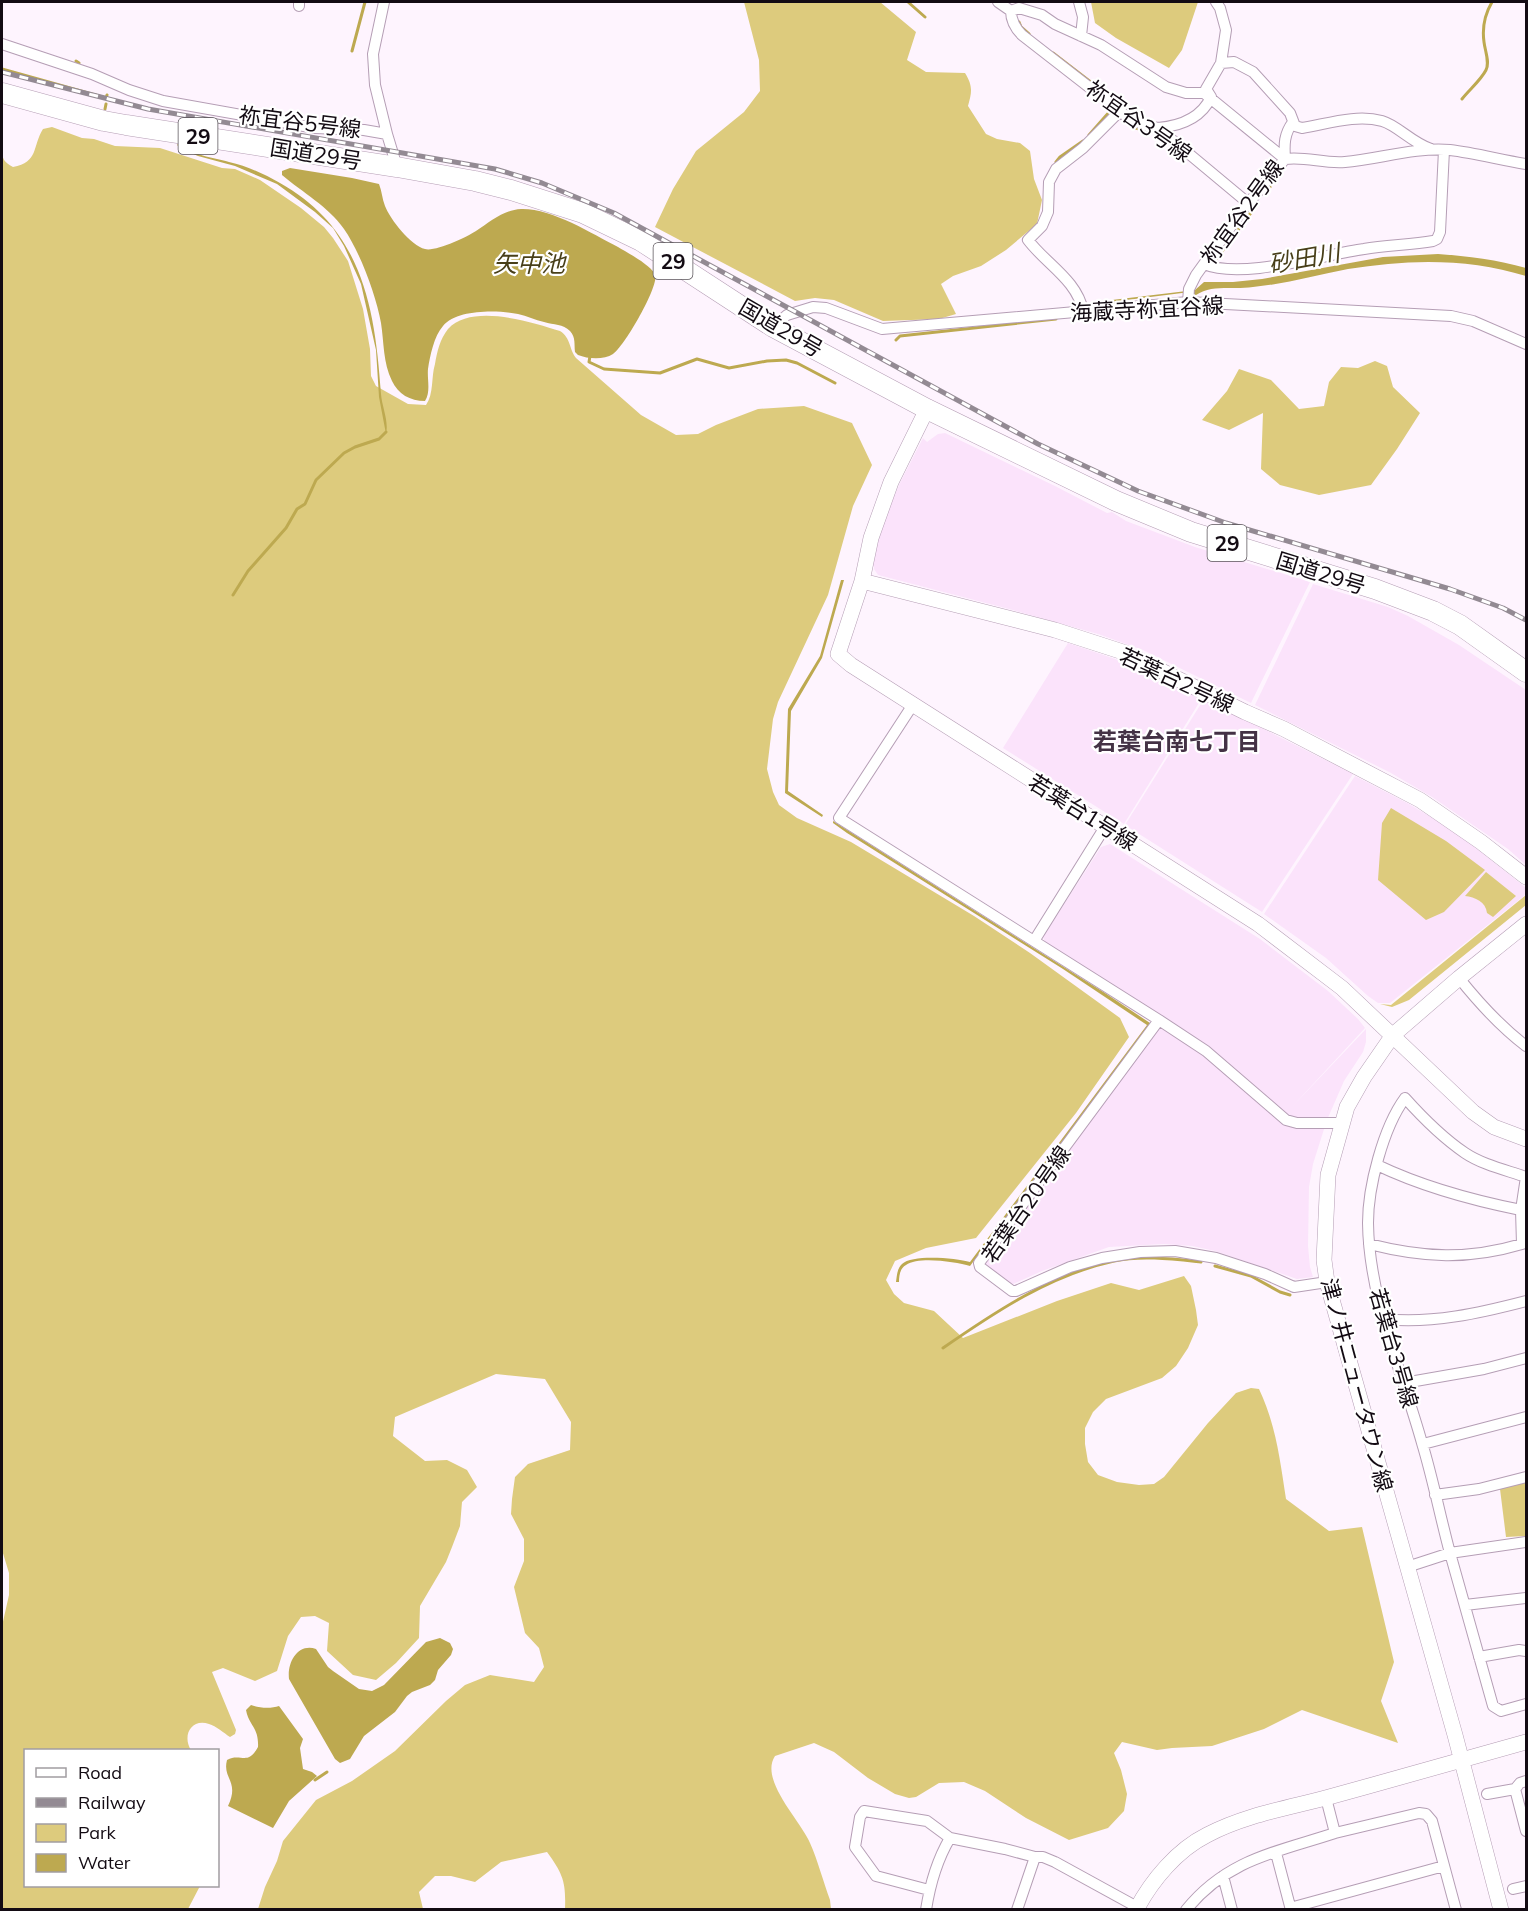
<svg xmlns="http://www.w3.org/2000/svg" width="1528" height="1911" font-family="Mulish,'Noto Sans JP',sans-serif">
<rect width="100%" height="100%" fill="#fef4fe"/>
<path fill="#fbe3fb" d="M945 433 1055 486 1107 513 1112 512 1126 521 1195 547 1310 582 1251 703 1143 650 1098 634 1009 609 878 575 874 569V566L870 565 886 515 900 483 923 438 927 442 938 434Z
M1313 584 1388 607 1408 616 1459 645 1526 690V865L1508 849 1432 797 1391 773 1255 705Z
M1068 643 1130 664 1164 679 1202 698 1124 824 1003 748Z
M1204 699 1353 774 1262 912 1125 825Z
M1355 776 1409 804 1456 832 1526 888V892L1524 896 1390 1003H1378L1368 996 1326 958 1264 914Z
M1110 844 1260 939 1328 991 1358 1019 1365 1028 1291 1108 1366 1029V1042L1363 1052 1344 1081 1327 1120 1290 1119 1256 1089 1046 945 1043 937 1101 847Z
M1164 1027 1199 1051 1282 1121 1325 1126 1313 1164 1309 1187 1308 1246 1310 1267 1313 1277 1297 1279 1215 1251 1192 1246 1164 1244 1109 1247 1042 1271 1013 1284 1004 1280 985 1265 986 1260 1156 1030Z"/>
<path fill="#ddcb7d" d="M744 2H880L916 32 907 60 926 72 965 73C973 86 972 92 968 106L986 134 997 139 1020 143 1030 151 1034 179 1042 200 1037 224 1006 250 981 266 953 276 941 284 956 314 939 319 883 321 834 300 815 298 795 301 655 227 673 189 696 151 744 112 760 91 759 60Z
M1091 2H1198L1182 50 1169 68 1116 38 1095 23Z
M52 127 82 138 94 139 115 146 160 148 222 168 235 169 260 180 301 208 324 227 333 238 348 261 363 309 370 349 371 376 376 386 408 404 426 405C434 394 431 377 435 364 437 352 440 339 448 329 472 303 531 322 560 331 571 338 569 349 576 358L641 415 676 435 698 434 716 425 758 409 804 406 852 423 872 465 853 506 828 595 778 702 773 719 767 769 773 792 779 805 797 818 851 842 974 916 1030 953 1120 1018 1129 1037 1076 1113 976 1238 926 1248 895 1261 886 1280 894 1294 904 1303 934 1311 963 1338 1057 1301 1111 1283 1139 1290 1184 1276 1191 1286 1196 1310 1198 1325 1188 1348 1176 1366 1162 1378 1106 1399 1093 1412 1085 1428V1444L1088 1462 1098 1475 1117 1482 1139 1485 1154 1484 1164 1477 1208 1423 1236 1393 1251 1388 1259 1389C1276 1425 1280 1460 1286 1499L1329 1531 1362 1527 1394 1662 1381 1701 1398 1743 1302 1710 1264 1729 1212 1746 1172 1748 1157 1750 1122 1742 1114 1753 1121 1770 1127 1794 1124 1811 1108 1828 1069 1840 1026 1818 985 1791 964 1782 939 1783 916 1797 909 1798 895 1794 868 1778 834 1752 814 1743 775 1756C759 1780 801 1821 810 1843 818 1861 823 1881 830 1900L831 1909H565C566 1882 563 1874 547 1852L501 1862 475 1882 451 1876H435L419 1892 423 1909H258L265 1887 277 1861 283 1841 316 1800 352 1781 395 1751 446 1701 465 1685 490 1675 534 1682 544 1667 539 1648 525 1633 514 1587 524 1561V1539L511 1514 512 1499 515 1477 528 1464 570 1450 571 1422 545 1379 496 1374 395 1417 393 1436 425 1461 447 1460 467 1470 477 1487 462 1502 460 1526 452 1547 446 1562 420 1606 419 1638 396 1663 376 1680 353 1675 327 1651 329 1623 315 1616 301 1617 288 1636 277 1671 255 1681 223 1668 212 1672 236 1730 235 1734 230 1737C224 1733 216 1726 209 1724 191 1718 182 1736 191 1750H26V1886H200L188 1909H2V1626L9 1595V1573L2 1550V149C2 159 4 162 13 167 39 162 32 147 43 129Z
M1375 361 1387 366 1393 387 1420 413 1397 449 1371 485 1319 495 1280 485 1261 469 1263 413 1229 430 1202 420 1227 391 1239 369 1271 380 1299 409 1324 406 1329 382 1341 367 1358 368Z
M1391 808 1446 841 1485 870 1444 912 1426 920 1378 880 1382 823Z
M1486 872 1516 896 1493 917 1487 913C1486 902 1475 897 1465 896Z
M1526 895V905L1409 1000 1392 1007 1380 1004 1391 1005Z
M1526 1481V1536L1506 1537 1500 1489Z"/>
<path fill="#bda950" d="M179 143C193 156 212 157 229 162 247 166 264 174 280 183 362 229 375 307 381 394 382 407 389 421 386 434L379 397 376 350 361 284 344 246 333 228 315 212 277 184 235 166 198 156 184 150 177 145Z
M290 168 352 178 379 184C382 191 382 199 385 206 390 219 411 246 425 249 435 252 467 237 476 231 490 222 503 210 521 209 551 208 591 233 618 247 628 253 649 264 655 274 660 285 624 347 613 354 604 360 588 359 578 355L575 352C574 344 576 338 570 331 563 324 554 325 544 322 535 320 527 316 518 314 498 310 457 309 443 326 434 336 430 356 428 369 427 379 431 392 425 401 410 401 398 394 392 381 383 363 384 342 381 323 376 295 360 252 344 229 328 206 303 193 282 175V171Z
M1438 254C1468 256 1498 260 1526 268V276C1469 258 1408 259 1348 269 1317 275 1285 284 1253 287 1233 290 1212 284 1196 295L1182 293 1087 305V303L1195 290 1204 282H1233L1262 279 1383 257Z
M841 580H844L822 658 791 711 788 791 823 815 822 817 785 793 788 709 820 656Z
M833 821 1105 993 1150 1023 1149 1028 970 1266C956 1262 919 1256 906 1265 900 1268 899 1276 899 1282H896C897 1275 897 1269 902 1264 912 1254 956 1258 970 1262L1147 1025 1063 969 847 833 833 823Z
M440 1638 450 1643 453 1649 451 1655 438 1670 435 1680 430 1685 412 1692 407 1696 395 1712 364 1736 350 1759 340 1763 335 1759 289 1679C287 1662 298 1643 316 1649L328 1667 333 1671 359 1689 372 1691 384 1685 426 1642Z
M251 1705C258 1708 271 1709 279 1706L303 1739 300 1748 303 1769 312 1772 317 1776 289 1801 273 1828 228 1806C240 1781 222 1779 227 1760 241 1752 247 1767 258 1747 259 1727 249 1726 246 1710Z"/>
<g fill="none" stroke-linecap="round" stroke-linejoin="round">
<path stroke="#bda950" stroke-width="3" d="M908 2 925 17
M1019 22 1021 27 1029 34
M352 51 365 2
M1053 53 1105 93
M76 61 79 63
M2 69 106 98 107 95
M1462 99C1469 90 1481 80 1486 70 1490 62 1485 51 1484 42 1482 28 1485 14 1492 2
M105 109 106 104
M1125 121 1132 127 1143 130
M1089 135 1111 110
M1056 162 1060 157 1083 141
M1265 193 1270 187
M1217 258 1253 210
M896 340 900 336 1056 319
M590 356 589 362 604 369 660 373 697 359 729 368 767 361 786 360 797 363 835 383
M233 595 248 571 286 528 297 509 305 504 316 480 344 453 355 447 379 439 386 432
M1215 1266 1251 1276 1280 1292 1290 1295
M943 1348C995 1312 1050 1275 1114 1261 1141 1255 1173 1259 1201 1262
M315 1780 327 1772"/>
<g stroke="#b59eb5" stroke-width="12">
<path id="street" d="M384 2 373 54 375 85 387 134
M998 2 1011 11 1019 8 1042 15 1055 24 1101 45 1166 87 1186 93H1204L1285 159C1306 156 1324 164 1345 162 1379 159 1415 147 1450 150 1475 153 1501 160 1526 164
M1079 2 1083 17 1081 36
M1216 2 1220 8 1226 30 1221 63
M299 6V2
M1011 11C1011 21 1015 28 1022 35L1130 119 1147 126 1158 128 1248 203
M2 44 92 74 129 90 163 101 315 128 364 130 387 134 397 167
M1158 128C1180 126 1201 119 1211 97L1206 89 1221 63 1234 62 1253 72 1290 113 1295 126 1302 128C1327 124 1356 114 1382 121 1397 125 1412 143 1431 149
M1204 264C1241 280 1322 255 1364 249 1386 245 1410 245 1433 241L1437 239 1440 232 1444 150
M1188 302 1189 289 1196 275 1242 211 1285 159C1284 144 1284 134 1293 122
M1083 311C1077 280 1046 264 1028 240L1042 226 1048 212 1049 182 1056 169 1083 148 1120 111
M773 327 787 315 813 307 826 308 882 329 1188 302 1451 316 1473 321 1526 344
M914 703 839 818 1159 1020
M1034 941 1105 827
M1459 978C1479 1003 1501 1027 1526 1046
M1377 1165C1423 1187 1471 1200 1521 1210
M1526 1177C1506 1170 1483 1165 1465 1153 1443 1138 1422 1117 1405 1098 1383 1128 1368 1187 1368 1223 1369 1299 1402 1371 1422 1443 1433 1479 1440 1516 1450 1553 1464 1604 1479 1655 1493 1706L1501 1711 1526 1704
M1369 1244C1424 1258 1468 1260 1522 1244L1521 1210 1526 1177
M1327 1282 1294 1287 1265 1274 1216 1258 1175 1251 1140 1252 1102 1258 1070 1267 1016 1291H1012L980 1267 979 1263 1159 1020 1206 1051 1286 1120 1297 1123H1343
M1384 1319C1432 1324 1480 1313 1526 1301
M1404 1383 1484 1369 1526 1358
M1423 1444 1526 1417
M1435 1495 1479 1489 1526 1477
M1407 1567 1450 1553 1526 1542
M1465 1605 1526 1598
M1479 1657 1519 1650 1526 1651
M1526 1781 1520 1783 1515 1789 1526 1831
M1487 1794 1515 1789
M1335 1833 1419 1813 1426 1814 1432 1821 1456 1910
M1276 1853 1291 1910
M1035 1857H1043L1055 1862 1137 1907
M1223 1876 1232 1910
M1513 1889 1526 1886
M929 1890 876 1876 855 1847 860 1817 864 1811 927 1821 950 1838
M1290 1908 1444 1866
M926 1910C930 1884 937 1860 950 1838L1005 1849 1035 1857 1017 1910
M1186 1910C1227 1859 1277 1852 1335 1833L1326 1798"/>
</g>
<g stroke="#b59eb5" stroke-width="16">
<path id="secondary" d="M927 409 891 482 871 538 862 581 838 654 851 665 1258 924 1342 988 1473 1112 1494 1127 1526 1139
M862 581 1055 630 1123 652 1245 712 1284 729 1420 800 1481 842 1526 877
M1136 1910C1152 1880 1177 1850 1207 1835 1245 1815 1288 1808 1329 1797 1395 1779 1461 1760 1526 1742
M1501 1910 1455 1735 1327 1282 1324 1260 1328 1175 1347 1107 1364 1077 1393 1035 1459 978 1526 924"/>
</g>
<g stroke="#b59eb5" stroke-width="21">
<path id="highway" d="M2 93 104 121 126 125 397 167 475 181 511 190 583 213 641 241 773 327 927 409 1116 501 1191 532 1375 589 1433 611 1460 625 1526 672"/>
</g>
<use href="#street" stroke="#fff" stroke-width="10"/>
<use href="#secondary" stroke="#fff" stroke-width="15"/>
<use href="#highway" stroke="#fff" stroke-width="20"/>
<g stroke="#938a93" stroke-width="5">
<path id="rail" d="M2 72 148 109 495 169 542 183 614 213 1038 444 1138 491 1226 523 1450 589 1503 608 1526 620"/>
</g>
<use href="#rail" stroke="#fff" stroke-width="3" stroke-dasharray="9" stroke-linecap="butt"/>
</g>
<g text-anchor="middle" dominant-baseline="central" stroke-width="4.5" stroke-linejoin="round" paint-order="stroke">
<g fill="#fff" stroke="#5a545a" stroke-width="1.5">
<rect x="178.5" y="118" width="39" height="36" rx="4.5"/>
<rect x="653.5" y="243" width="39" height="36" rx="4.5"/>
<rect x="1207.5" y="525" width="39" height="36" rx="4.5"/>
</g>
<g font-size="21" font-weight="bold" fill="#130b13">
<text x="198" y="136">29</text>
<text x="673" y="261">29</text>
<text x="1227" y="543">29</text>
</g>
<g font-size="22" fill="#130b13" stroke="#fff">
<text transform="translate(1139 121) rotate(35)">祢宜谷3号線</text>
<text transform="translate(300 122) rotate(7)">祢宜谷5号線</text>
<text transform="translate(316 154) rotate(9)">国道29号</text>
<text transform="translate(1242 212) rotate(-54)">祢宜谷2号線</text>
<text transform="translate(1147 309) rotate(-3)">海蔵寺祢宜谷線</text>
<text transform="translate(781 328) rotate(30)">国道29号</text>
<text transform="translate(1321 573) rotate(17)">国道29号</text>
<text transform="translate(1177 680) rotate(25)">若葉台2号線</text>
<text transform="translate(1083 812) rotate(32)">若葉台1号線</text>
<text transform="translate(1026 1204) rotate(-55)">若葉台20号線</text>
<text transform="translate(1394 1348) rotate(74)">若葉台3号線</text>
<text transform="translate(1357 1385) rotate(75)">津ノ井ニュータウン線</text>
</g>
<g font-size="24" font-style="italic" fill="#483f19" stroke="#fff">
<text transform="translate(1304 258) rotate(-10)">砂田川</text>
<text x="529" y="263">矢中池</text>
</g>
<g font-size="24" font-weight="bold" fill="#443245" stroke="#fff">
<text x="1177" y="741">若葉台南七丁目</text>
</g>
</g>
<rect width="1528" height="1911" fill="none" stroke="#130b13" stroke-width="6"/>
<rect x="24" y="1749" width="195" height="138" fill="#ffffff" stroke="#a19da1" stroke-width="1.5"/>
<rect x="36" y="1768" width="30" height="9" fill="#ffffff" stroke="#a19da1" stroke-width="1.5"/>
<text x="78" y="1779" font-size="18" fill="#130b13">Road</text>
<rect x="36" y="1798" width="30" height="9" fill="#938a93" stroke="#a19da1" stroke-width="1.5"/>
<text x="78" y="1809" font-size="18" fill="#130b13">Railway</text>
<rect x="36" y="1824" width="30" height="18" fill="#ddcb7d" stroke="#a19da1" stroke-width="1.5"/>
<text x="78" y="1839" font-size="18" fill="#130b13">Park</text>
<rect x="36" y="1854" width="30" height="18" fill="#bda950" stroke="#a19da1" stroke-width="1.5"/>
<text x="78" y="1869" font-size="18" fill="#130b13">Water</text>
</svg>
